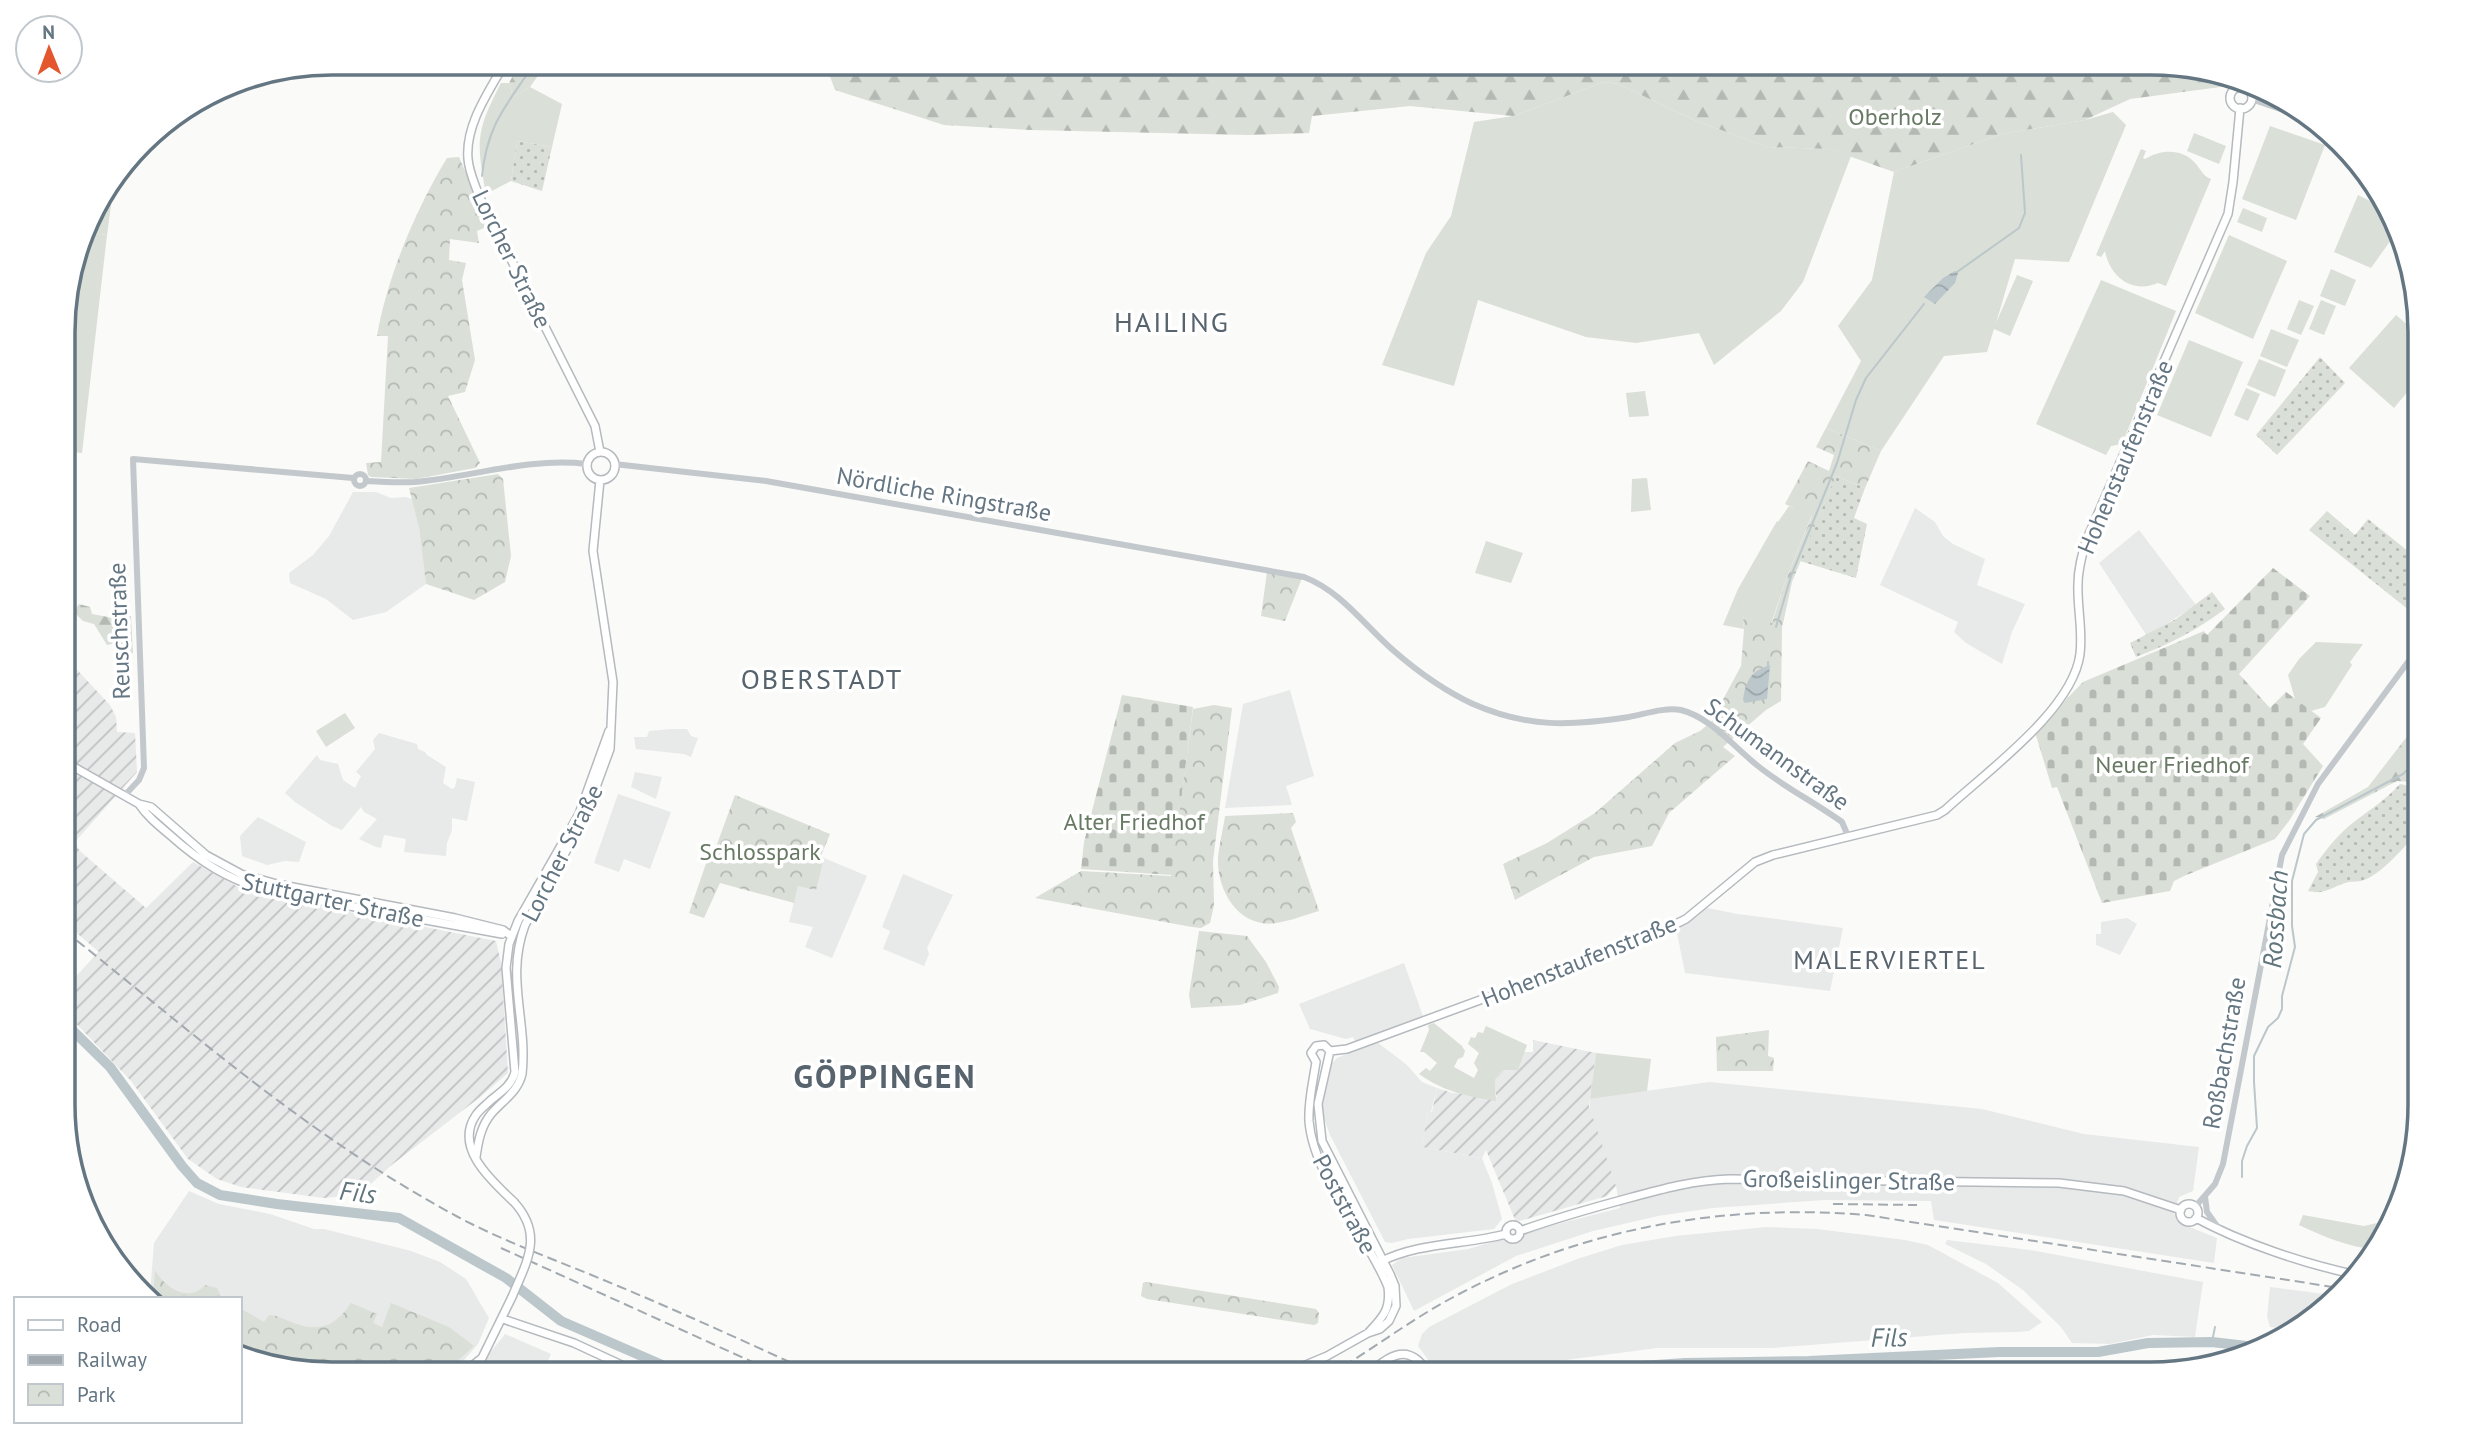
<svg xmlns="http://www.w3.org/2000/svg" width="2483" height="1437" font-family="'PT Sans',sans-serif">
<defs>
<pattern id="industrial-furrows" width="10" height="10" patternUnits="userSpaceOnUse" patternTransform="scale(1.75)"><rect width="10" height="10" fill="#e8e9e9"/><path d="M-1 1l2-2M0 10L10 0M9 11l2-2" fill="none" stroke="#c0c1c2"/></pattern>
<pattern id="forest-firs" width="22" height="20" patternUnits="userSpaceOnUse" patternTransform="scale(1.75)"><rect width="22" height="20" fill="#dadfd7"/><path d="M5 1l3.5 6h-7zM16 11l3.5 6h-7z" fill="#b4b9b4"/></pattern>
<pattern id="cemetery-stones" width="16" height="16" patternUnits="userSpaceOnUse" patternTransform="scale(1.75)"><rect width="16" height="16" fill="#dadfd7"/><path d="M2 7V4a2 2 0 0 1 4 0v3zM10 15v-3a2 2 0 0 1 4 0v3z" fill="#b4b9b4"/></pattern>
<pattern id="park-crowns" width="20" height="18" patternUnits="userSpaceOnUse" patternTransform="scale(1.75)"><rect width="20" height="18" fill="#dadfd7"/><path d="M2 6a3 3 0 1 1 6 0M12 15a3 3 0 1 1 6 0" fill="none" stroke="#b4b9b4"/></pattern>
<pattern id="garden-dots" width="8" height="8" patternUnits="userSpaceOnUse" patternTransform="scale(1.75)"><rect width="8" height="8" fill="#dadfd7"/><path d="M2 2h.1M6 6h.1" fill="none" stroke="#b4b9b4" stroke-width="1.8" stroke-linecap="round"/></pattern>
<pattern id="water-waves" width="16" height="10" patternUnits="userSpaceOnUse" patternTransform="scale(1.75)"><rect width="16" height="10" fill="#bbc7cb"/><path d="M0 5q4-4 8 0t8 0" fill="none" stroke="#9ca6aa"/></pattern>
</defs>
<rect width="100%" height="100%" fill="#fafaf8"/>
<path fill="#e8e9e9" d="M353 492H376L391 498 406 497 412 499 419 528 426 584 386 612 353 620 326 599 290 583 289 573 313 555 329 536Z
M1915 508 1935 522 1943 536 1953 544 1985 559 1977 585 2025 604 2012 632 2002 664 1966 643 1954 632 1958 622 1880 585Z
M2139 530 2196 605 2147 636 2099 563Z
M1290 690 1314 776 1286 786 1292 805 1225 808 1243 704Z
M671 729H687L691 736 698 738 691 757 684 754 636 749 634 737H647L649 731Z
M379 733 417 744 418 749 425 752 427 755 446 767 443 783 452 789 455 787 457 778 475 782 467 821 452 818V830L447 843 446 856 404 852 406 839 384 835 381 848 376 847 359 839 377 819 364 812 361 807 342 830 332 826 295 802 285 793 317 755 320 760 338 764 343 780 355 788 361 776 356 772 375 749 373 740Z
M635 772 662 777 656 799 631 787Z
M618 794 671 812 650 869 624 859 619 872 594 863Z
M258 817 306 842 299 862 285 861 267 865 242 856 240 836Z
M824 858 867 876 832 958 805 947 813 927 789 922 798 886 816 887Z
M903 874 953 895 927 948 929 954 924 966 883 949 890 931 882 927Z
M1702 907 1738 914 1843 928 1830 991 1685 973 1676 928Z
M2127 918 2137 924 2120 955 2096 945V934H2101V922Z
M1404 963 1424 1019 1355 1041 1353 1037 1346 1039 1310 1029 1299 1004Z
M1377 1042 1407 1065 1422 1082 1437 1088 1431 1112 1428 1111 1422 1147 1482 1158 1492 1183 1502 1219 1494 1229 1408 1239 1392 1243 1385 1242 1330 1135 1323 1115V1098L1330 1065 1337 1058Z
M1709 1082 1982 1109 2084 1134 2199 1147 2193 1191 2179 1197 2174 1214 2182 1224 2217 1238 2214 1263 1934 1220 1931 1201 1824 1200 1713 1208 1658 1216 1593 1231 1516 1256 1414 1311 1392 1265 1402 1258 1468 1249 1530 1231 1620 1208 1616 1186 1590 1113V1099Z
M189 1191 219 1204 270 1214 314 1229H324L411 1251 440 1262 466 1279 489 1318 478 1344 465 1359 444 1374H332L263 1365 240 1355V1299H156L150 1293 154 1243Z
M1766 1227 1817 1229 1905 1240 1928 1245 1998 1283 2042 1322 2029 1331 2017 1332 1964 1333 1772 1348H1657L1521 1366 1437 1372 1418 1346 1422 1334 1429 1327 1512 1284 1580 1258 1622 1245 1675 1236Z
M1947 1240 2030 1250 2203 1282 2195 1337 2153 1335 2110 1344 2072 1343 2061 1327 2023 1290 1986 1264 1945 1244Z
M2270 1287 2340 1296 2295 1330 2270 1327 2267 1316Z
M505 1334 551 1354 542 1374H478V1368Z
M2142 1362 2198 1364 2168 1373H2097L2094 1368Z
M1798 1368 1799 1374H1638V1369Z"/>
<path fill="url(#industrial-furrows)" d="M65 657 110 705 116 717 117 732 135 733 137 772 74 843 81 852 146 908 193 862 240 888 273 897 496 941 501 963 508 1073 479 1098 389 1167 359 1195 324 1198 241 1187 217 1179 188 1159 131 1081 65 1012V988L99 952 65 923Z
M1533 1040 1596 1053 1589 1106 1616 1186 1607 1196 1516 1222 1486 1150 1482 1158 1422 1147 1428 1111 1432 1112 1437 1088 1453 1093 1497 1097 1493 1085 1497 1076 1504 1070H1518L1524 1052H1533Z"/>
<path fill="#dadfd7" d="M1604 82 1618 84 1694 120 1767 147 1829 149 1851 156 1803 282 1781 311 1714 365 1699 333 1636 343 1586 337 1478 300 1454 386 1382 365 1426 253 1451 216 1474 122 1513 116Z
M501 83H509L513 97 530 87 562 104 552 147 517 141 511 181 486 194C476 141 476 131 501 83Z
M2113 112 2126 125 2069 262 2015 259 1996 323 2017 275 2033 281 2010 336 1994 329 1987 352 1944 356 1881 451 1826 428 1861 361 1838 326 1872 280 1894 172 2002 134 2085 120Z
M2270 126 2325 145 2296 220 2242 199Z
M2194 133 2226 146 2219 164 2187 151Z
M2141 149 2146 151 2143 158 2145 159C2161 149 2183 148 2196 164 2202 171 2203 176 2211 179L2166 286 2158 283C2132 294 2110 277 2105 251L2101 257 2096 255Z
M2358 195 2380 206 2378 213 2398 230 2371 268 2334 252Z
M2243 208 2267 218 2262 232 2237 222Z
M85 232 107 235 82 453 65 451V298Z
M2229 235 2287 261 2253 339 2195 313Z
M2331 269 2356 280 2345 306 2320 296Z
M2101 280 2176 311 2122 444 2111 446 2106 455 2036 424Z
M2299 300 2314 306 2301 335 2287 329Z
M2321 300 2336 306 2324 335 2309 329Z
M2396 315 2419 335V378L2394 408 2349 368Z
M2271 329 2299 340 2287 367 2260 356Z
M2189 340 2243 362 2211 437 2157 415Z
M2259 359 2286 370 2275 397 2247 385Z
M2246 388 2260 394 2248 421 2234 415Z
M1645 391 1649 416 1629 417 1626 393Z
M1647 478 1651 510 1631 512 1632 479Z
M1789 506 1812 515 1786 579 1771 624 1743 616 1744 629 1723 625 1738 589 1777 521 1778 522Z
M1486 541 1523 553 1511 583 1475 573Z
M2316 642 2363 644 2350 662 2352 665 2325 707 2311 711 2295 699 2288 675 2299 659Z
M345 713 355 728 326 747 316 731Z
M1434 1023 1462 1046 1465 1051 1463 1057 1458 1059 1454 1067 1474 1078 1478 1070 1474 1063 1479 1053 1468 1044 1471 1037 1475 1038 1478 1032 1483 1033 1486 1026 1527 1045 1518 1070H1504C1490 1079 1496 1088 1496 1101 1467 1096 1444 1092 1419 1074L1426 1068 1430 1071 1437 1063 1424 1052H1420L1429 1030 1428 1025Z
M1596 1053 1651 1059 1647 1091 1590 1099Z
M2303 1215 2364 1226 2390 1220 2384 1239 2376 1249C2349 1248 2323 1236 2299 1225Z"/>
<path fill="url(#forest-firs)" d="M520 63H533L537 77 530 87 513 97 509 83Z
M825 63H2151L2221 72 2235 78 2231 79 2228 86 2130 99 2085 120 2002 134 1894 172 1829 149 1767 147 1694 120 1618 84 1604 82 1513 116 1410 106 1312 116 1309 133 1248 135 1031 130 944 125 835 90Z
M79 604 90 607 92 614 119 619 131 616 133 653 123 658 116 643 107 645 94 624 83 621 74 612Z
M2419 721V773L2412 782 2397 781 2324 819 2315 817 2368 787Z"/>
<path fill="url(#cemetery-stones)" d="M2273 568 2310 596 2239 674 2270 708 2286 692 2321 718 2303 744 2323 766 2289 821 2275 839 2184 876 2174 881 2170 891 2102 903 2057 787 2052 788 2035 732 2083 682 2204 631 2207 635Z
M1122 695 1193 707 1172 875 1081 869 1084 842Z"/>
<path fill="url(#park-crowns)" d="M536 63H581L575 76 555 66 541 76Z
M459 157 489 226 477 231 479 243 450 239 449 260 466 263 462 280 475 360 465 392 448 396 480 463 475 468 416 479 371 477 368 475 366 463 381 462 388 336H377C387 277 416 209 447 158Z
M114 183 107 235 85 232 91 213Z
M1826 428 1881 451 1865 488 1836 476 1792 582 1782 628 1781 701 1766 710 1723 747 1735 756 1669 813 1652 846 1594 857 1515 900 1503 864 1547 843 1595 813 1675 743 1700 731 1711 722 1741 666 1744 629 1743 615 1772 623 1786 579 1812 516 1785 504 1808 461 1829 471 1834 455 1816 447Z
M498 474 503 479 511 556 505 582 474 600 426 584 419 528 409 488Z
M1267 572 1302 578 1285 621 1261 616Z
M1214 705 1232 708 1213 861 1214 905 1210 923 1201 928 1192 927 1035 898 1081 871 1171 876 1193 709Z
M735 795 830 834 821 856 824 858 816 890 798 886 794 903 720 883 704 918 689 913 712 846 716 847Z
M1293 813 1296 822 1291 828 1319 911C1305 915 1290 921 1276 923 1240 929 1217 892 1218 859 1219 845 1223 830 1225 816Z
M1199 931 1247 936 1266 962 1279 987 1278 993 1240 1005 1191 1008 1189 995Z
M1769 1030 1768 1056 1774 1058 1773 1071H1717L1716 1037Z
M155 1270C164 1287 189 1304 205 1285L217 1288 222 1299H156L153 1296Z
M1146 1282 1316 1309 1319 1313 1318 1323 1314 1325 1147 1299 1141 1296 1143 1283Z
M351 1303 377 1314 373 1323 382 1327 391 1303 449 1327 474 1346 443 1374C376 1374 303 1381 240 1355V1308L264 1322 269 1315C278 1315 283 1319 291 1322 319 1333 335 1327 351 1303Z"/>
<path fill="url(#garden-dots)" d="M517 141 552 147 542 191 511 181Z
M2320 357 2345 383 2277 455 2256 435Z
M1836 476 1865 488 1854 518 1867 524 1856 578 1800 561Z
M2327 511 2355 535 2368 519 2419 560V609L2415 615 2309 530Z
M2212 592 2225 609C2197 630 2170 644 2136 657L2130 643 2176 619Z
M2400 784 2410 786 2419 793V830C2406 845 2381 876 2361 881 2355 882 2350 881 2345 883 2330 888 2324 895 2308 891L2318 872 2316 864C2325 851 2336 837 2349 826 2366 812 2385 801 2400 784Z
M1944 1363 1945 1374H1889V1365Z"/>
<path fill="url(#water-waves)" d="M1955 271 1958 273 1955 283 1935 304 1924 297 1943 278Z
M1770 665 1767 699 1745 703 1743 700C1746 680 1751 671 1770 665Z"/>
<g fill="none" stroke-linecap="round" stroke-linejoin="round">
<path stroke="#bbc7cb" stroke-width="2" d="M482 176C487 126 505 107 532 67
M1957 272 2019 228 2025 213 2021 155
M1776 627 1791 576 1837 463 1856 400 1866 378 1924 304
M1768 665V662
M2242 1177V1161L2247 1146 2257 1128 2254 1082V1056L2268 1027 2278 1018 2282 1009V996L2295 947 2292 926V881L2304 834 2316 820 2403 774 2419 758
M2212 1342 2215 1327
M1808 1374 1809 1361"/>
<path stroke="#bbc7cb" stroke-width="10" d="M65 1023 110 1067 182 1166 197 1183 220 1195 277 1204 399 1218 506 1278 561 1321 683 1374
M1524 1374 1685 1363 1809 1361 1999 1352H2098L2148 1343 2212 1342 2255 1347"/>
<g stroke="#b5babe" stroke-width="10">
<path id="major" d="M505 63C489 91 465 125 468 159 469 172 475 184 479 196L595 426 600 452
M2230 98a11 11 0 1 1 22 0a11 11 0 1 1-22 0Z
M587 466a14 14 0 1 1 28 0a14 14 0 1 1-28 0Z
M65 762 139 804 151 807 206 855 241 874 277 884 455 918 503 930 511 936
M139 804C147 816 158 825 170 835 200 862 229 880 268 891L502 934
M1330 1051 1347 1049 1643 940 1686 919 1755 862 1773 855 1937 815 1945 810C1986 772 2073 710 2080 654 2083 630 2077 607 2078 584 2078 569 2082 555 2086 541L2228 214 2233 182 2240 108
M1316 1062C1313 1082 1308 1101 1309 1121 1313 1176 1368 1236 1388 1287 1391 1309 1383 1317 1369 1332
M1316 1062 1311 1053 1316 1046 1324 1045 1330 1051
M476 1157C478 1142 481 1126 491 1114 502 1101 518 1092 522 1074 528 1021 505 979 525 925L585 817 610 749 613 682 593 551 600 480
M514 1202C493 1182 453 1148 476 1115 480 1109 486 1105 491 1100 501 1092 512 1085 515 1072L506 968 509 944 518 921 579 814 609 731
M2180 1213a9 9 0 1 1 18 0a9 9 0 1 1-18 0Z
M2196 1218C2242 1243 2305 1264 2357 1275
M1506 1232a7 7 0 1 1 14 0a7 7 0 1 1-14 0Z
M1520 1231C1556 1218 1592 1208 1629 1198 1662 1189 1695 1180 1729 1179L2059 1183 2124 1191 2181 1210
M1380 1262C1419 1242 1465 1245 1506 1234
M503 1319 574 1343 641 1374
M462 1374 482 1358 512 1297
M1284 1374 1327 1356 1368 1333 1380 1329 1389 1321 1396 1306 1395 1286 1390 1274 1322 1141 1318 1104 1330 1051
M1367 1374C1391 1355 1409 1341 1429 1374"/>
</g>
<path stroke="#c3c8cc" stroke-width="6" d="M2251 99 2304 117
M614 464 766 481 1304 577C1341 591 1365 626 1394 651 1417 671 1445 691 1473 704 1528 728 1570 726 1629 717 1645 714 1665 707 1681 710 1710 717 1735 748 1758 766 1784 787 1814 802 1842 822L1848 836
M354 480a6 6 0 1 1 12 0a6 6 0 1 1-12 0Z
M366 481C382 482 399 483 415 482 472 477 529 457 587 464
M125 795 139 780 144 768 133 459 353 478
M2205 1197 2207 1212 2219 1229
M2195 1207 2215 1184 2223 1164 2282 855 2318 784 2419 647"/>
<use href="#major" stroke="#fff" stroke-width="7"/>
<path stroke="#a2aab0" stroke-width="2" stroke-dasharray="10 5" stroke-linecap="butt" d="M65 931C194 1034 311 1138 458 1217 509 1244 564 1263 618 1286 685 1314 750 1344 816 1374
M1833 1204 1917 1205
M501 1248 779 1374
M1331 1374C1371 1350 1408 1322 1448 1300 1577 1229 1720 1203 1866 1215L2346 1289"/>
<g stroke="#b5babe" stroke-width="10" stroke-linecap="butt">
<path id="major-bridge" d="M512 1297C527 1261 544 1235 514 1202"/>
</g>
<use href="#major-bridge" stroke="#fff" stroke-width="7"/>
</g>
<g text-anchor="middle" dominant-baseline="central" stroke-width="7" stroke-linejoin="round" paint-order="stroke">
<g font-size="24" fill="#687a64" stroke="#fff">
<text x="1895" y="116">Oberholz</text>
<text x="2172" y="764">Neuer Friedhof</text>
<text x="1134" y="821">Alter Friedhof</text>
<text x="760" y="851">Schlosspark</text>
</g>
<g font-size="24" fill="#657683" stroke="#fff">
<text transform="translate(512 259) rotate(64)">Lorcher Straße</text>
<text transform="translate(2125 457) rotate(-67)">Hohenstaufenstraße</text>
<text transform="translate(944 494) rotate(10)">Nördliche Ringstraße</text>
<text transform="translate(119 631) rotate(-92)">Reuschstraße</text>
<text transform="translate(1777 754) rotate(36)">Schumannstraße</text>
<text transform="translate(562 853) rotate(-63)">Lorcher Straße</text>
<text transform="translate(333 900) rotate(12)">Stuttgarter Straße</text>
<text transform="translate(1579 961) rotate(-22)">Hohenstaufenstraße</text>
<text transform="translate(2224 1053) rotate(-80)">Roßbachstraße</text>
<text transform="translate(1849 1180) rotate(1)">Großeislinger Straße</text>
<text transform="translate(1345 1204) rotate(62)">Poststraße</text>
</g>
<g font-size="26" font-style="italic" fill="#60757c" stroke="#fff">
<text transform="translate(2275 919) rotate(-86)">Rossbach</text>
<text transform="translate(358 1192) rotate(7)">Fils</text>
<text transform="translate(1889 1337) rotate(-1)">Fils</text>
</g>
<g font-size="26" letter-spacing="2" fill="#57646e" stroke="#fff">
<text x="1890" y="959">MALERVIERTEL</text>
</g>
<g font-size="28" letter-spacing="2" fill="#57646e" stroke="#fff">
<text x="1172" y="321">HAILING</text>
<text x="822" y="678">OBERSTADT</text>
</g>
<g font-size="32" font-weight="bold" letter-spacing="2" fill="#57646e" stroke="#fff">
<text x="885" y="1076">GÖPPINGEN</text>
</g>
</g>
<path d="M0 0H2483V1437H0ZM332 75H2151A257 257 0 0 1 2408 332V1105A257 257 0 0 1 2151 1362H332A257 257 0 0 1 75 1105V332A257 257 0 0 1 332 75Z" fill="#fff" fill-rule="evenodd"/>
<path fill="none" stroke="#657683" stroke-width="3.5" d="M332 75H2151A257 257 0 0 1 2408 332V1105A257 257 0 0 1 2151 1362H332A257 257 0 0 1 75 1105V332A257 257 0 0 1 332 75Z"/>
<rect x="14" y="1297" width="228" height="126" fill="#ffffff" stroke="#c1c8cd" stroke-width="2"/>
<rect x="28" y="1320" width="35" height="10" fill="#ffffff" stroke="#c1c8cd" stroke-width="2"/>
<text x="77" y="1332" font-size="21" fill="#657683">Road</text>
<rect x="28" y="1355" width="35" height="10" fill="#a2aab0" stroke="#c1c8cd" stroke-width="2"/>
<text x="77" y="1367" font-size="21" fill="#657683">Railway</text>
<rect x="28" y="1384" width="35" height="21" fill="url(#park-crowns)" stroke="#c1c8cd" stroke-width="2"/>
<text x="77" y="1402" font-size="21" fill="#657683">Park</text>
<g transform="translate(49 49) rotate(359)"><circle r="33" fill="#ffffff" stroke="#c1c8cd" stroke-width="2"/>
<path d="M0-5L12 26L0 18L-12 26Z" fill="#e4572e"/>
<text y="-10" font-size="19" font-weight="bold" text-anchor="middle" fill="#657683">N</text>
</g>
</svg>
